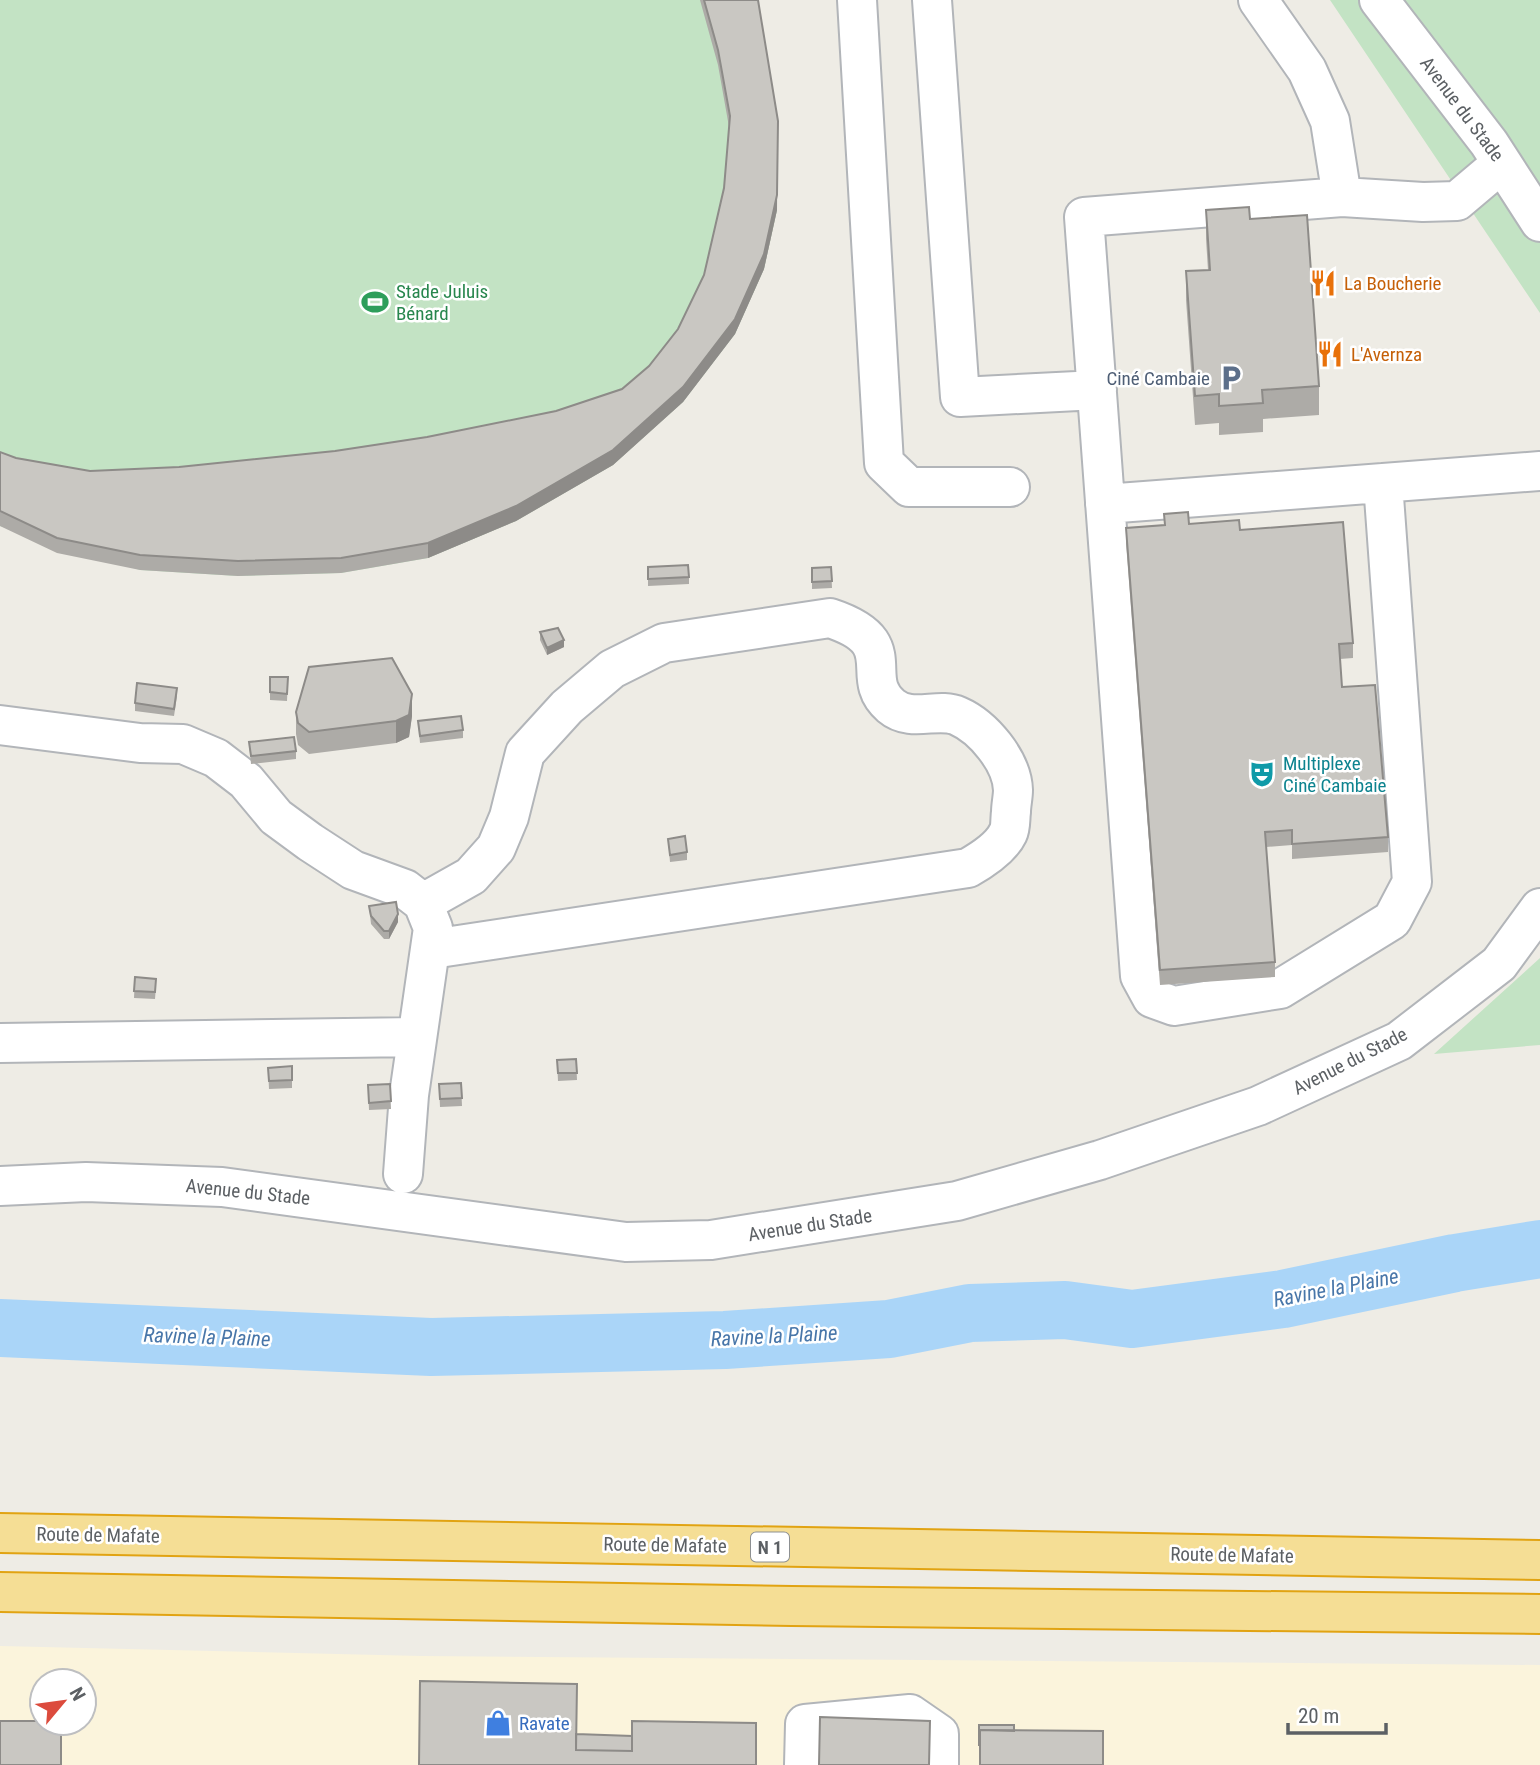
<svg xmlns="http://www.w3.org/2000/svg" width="1540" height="1765" font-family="'Roboto Condensed',sans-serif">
<rect width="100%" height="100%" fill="#eeece5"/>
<path fill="#fbf4dc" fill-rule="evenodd" d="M0 1646 421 1656 1540 1665V1765H0ZM42 1681H84V1723H42Z"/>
<path fill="#c3e3c4" d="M0 0H755L777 210 764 269 735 334 683 402 613 465 516 521 428 558 341 573 238 576 140 570 0 526Z
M1330 0H1540V313Z
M1540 958V1045L1434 1054Z"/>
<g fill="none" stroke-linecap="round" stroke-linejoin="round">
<path stroke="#aad5f8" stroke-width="58" d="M0 1328 431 1347 725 1340 889 1329 970 1313 1065 1310 1132 1319 1283 1299 1455 1263 1540 1249"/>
<g stroke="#b2b5b9" stroke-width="42">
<path id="minor" d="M857 0 884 463 909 487H1010
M932 0 960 397 1097 390
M1258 0 1307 70 1330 121 1342 197
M1379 0 1489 143 1540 222
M1383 483 1412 882 1392 920 1280 989 1174 1006 1152 998 1140 976 1084 217 1342 197 1423 202 1457 201 1502 163
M1105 504 1540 471
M0 725 140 743 183 744 216 758 246 781 276 817 310 842 353 870 405 889 423 903 433 928 409 1095 403 1174
M423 903 471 876 496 848 509 817 525 753 567 707 612 669 664 643 830 618C906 643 856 676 891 706 911 723 938 707 958 716 983 727 1012 761 1013 790 1013 797 1011 805 1011 812 1010 818 1011 827 1008 833 1001 848 982 860 968 868L432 949
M0 1043 417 1037
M0 1186 86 1182 222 1187 626 1242 711 1240 957 1201 1100 1160 1258 1106 1399 1041 1499 964 1540 908
M804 1765 805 1724 910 1714 939 1734V1765"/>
</g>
<g stroke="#e1a312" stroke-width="42">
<path id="highway" d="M0 1533 1540 1560
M0 1592 792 1606 1540 1614"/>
</g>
<use href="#minor" stroke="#fff" stroke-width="38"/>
<use href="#highway" stroke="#f5de95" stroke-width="38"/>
</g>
<path fill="#adaba7" d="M700 0H758L778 121 777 210 764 269 735 334 683 402 613 465 516 521 428 558 341 573 238 576 140 570 57 553 0 526V452L16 458 90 471 179 467 335 451 427 437 556 411 622 389 649 366 678 329 704 275 724 188 729 127 718 65Z
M1206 210 1250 219 1319 386V415L1263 419V432L1219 435V423L1195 425 1186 300V271L1208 270 1206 239Z
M1164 514 1189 524 1240 530 1353 643V658L1340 659 1342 687 1388 837V852L1292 859V845L1266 847 1275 962V977L1160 985 1126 543V528L1164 525Z
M648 567 689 577V584L648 586Z
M831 567 832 588 812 589V568Z
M540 632 564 647 547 655 540 640Z
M270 677H288L287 701 270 700Z
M177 696 174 716 135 711V703Z
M296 712 412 716 409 737 396 743 309 754 298 745 296 734Z
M418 721 463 730V738L420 743Z
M249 742 296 751V759L251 764Z
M668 839 687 852V860L670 862Z
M369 906 398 922 389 939H384L371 924Z
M135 977 156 986 155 999 134 998Z
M576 1059 577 1080 558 1081 557 1060Z
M292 1066V1088L269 1089 268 1068Z
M461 1083 462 1106 440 1107 439 1084Z
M390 1084 391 1109 369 1110 368 1085Z"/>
<path fill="#8d8b88" d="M777 195V210L764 269 735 334 683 402 613 465 516 521 428 558V543L613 450Z
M564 640V647L547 655V648Z
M412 694V716L409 737 396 743V721Z
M398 914V922L389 939V931Z"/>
<path fill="#c9c7c2" stroke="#8d8b88" stroke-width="2" d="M704 0H758L778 121 777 195 764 254 735 319 683 387 613 450 516 506 428 543 341 558 238 561 140 555 57 538 0 511V452L16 458 90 471 179 467 335 451 427 437 556 411 622 389 649 366 678 329 704 275 724 188 730 116 718 50Z
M1249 207 1250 219 1307 215 1319 386 1262 390 1263 403 1219 406V394L1195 396 1186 271 1210 270 1206 210Z
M1188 512 1189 524 1239 520 1240 530 1343 522 1353 643 1339 644 1342 687 1375 685 1388 837 1292 844V830L1265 832 1275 962 1160 970 1126 528 1165 525 1164 514Z
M688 565 689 577 648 579V567Z
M831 567 832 581 812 582V568Z
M558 628 564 640 547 648 540 632Z
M392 658 412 694 409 715 396 721 309 732 298 723 296 712 309 667Z
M270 677H288L287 694 270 692Z
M137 683 177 688 174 709 135 703Z
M461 716 463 730 420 736 418 721Z
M294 737 296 751 251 756 249 742Z
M685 836 687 852 670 855 668 839Z
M396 902 398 914 389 931H384L371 916 369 906Z
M135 977 156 979 155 992 134 991Z
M576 1059 577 1073H558L557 1060Z
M292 1066V1080L269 1081 268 1068Z
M461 1083 462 1098 440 1099 439 1084Z
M390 1084 391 1101 369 1103 368 1085Z
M420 1681 577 1684 576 1750 632 1751V1721L756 1723V1765H419Z
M820 1717 930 1721 929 1765H819Z
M0 1721H42V1723H61V1765H0Z
M979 1725H1014V1731L980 1730V1745H979Z
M980 1730 1103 1731V1765H980Z
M576 1734 632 1736V1751L576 1750Z"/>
<defs>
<g id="restaurant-bare" transform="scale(2.1)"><path d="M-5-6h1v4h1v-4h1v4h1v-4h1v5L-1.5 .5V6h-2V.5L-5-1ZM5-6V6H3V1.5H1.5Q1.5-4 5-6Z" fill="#e8710a" stroke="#fff" stroke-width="2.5" paint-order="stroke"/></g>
<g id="stadium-bare" transform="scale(2.1)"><path d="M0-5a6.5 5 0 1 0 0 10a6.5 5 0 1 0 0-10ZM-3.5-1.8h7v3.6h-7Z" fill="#2e9e5b" stroke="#fff" stroke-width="2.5" paint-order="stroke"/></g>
<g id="parking-bare" transform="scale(2.1)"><path d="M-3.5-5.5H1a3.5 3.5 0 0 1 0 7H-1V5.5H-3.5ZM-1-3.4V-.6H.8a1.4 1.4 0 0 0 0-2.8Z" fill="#5c6f8a" stroke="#fff" stroke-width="2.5" paint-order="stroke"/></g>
<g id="theatre-bare" transform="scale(2.1)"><path d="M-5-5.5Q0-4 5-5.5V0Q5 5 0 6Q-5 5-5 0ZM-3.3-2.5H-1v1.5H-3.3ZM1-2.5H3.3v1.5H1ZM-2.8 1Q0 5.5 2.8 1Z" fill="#0f9aa8" stroke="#fff" stroke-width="2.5" paint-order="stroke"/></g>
<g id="shop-bare" transform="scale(2.1)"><path d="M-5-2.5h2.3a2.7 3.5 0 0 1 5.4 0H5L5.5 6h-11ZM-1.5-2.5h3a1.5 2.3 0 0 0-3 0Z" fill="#3f7fe0" stroke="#fff" stroke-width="2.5" paint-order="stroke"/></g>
</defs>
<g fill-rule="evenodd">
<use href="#restaurant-bare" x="1323" y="283"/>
<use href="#stadium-bare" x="375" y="302"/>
<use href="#restaurant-bare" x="1330" y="354"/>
<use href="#parking-bare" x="1231" y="378"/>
<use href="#theatre-bare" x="1262" y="774"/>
<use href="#shop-bare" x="498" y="1723"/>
</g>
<g text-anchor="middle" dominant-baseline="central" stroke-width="5" stroke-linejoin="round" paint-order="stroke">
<rect fill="#fff" stroke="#8d9092" stroke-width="2" x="751" y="1532.5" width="38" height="29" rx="5"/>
<g font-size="18" font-weight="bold" fill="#5c6064">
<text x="770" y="1547">N 1</text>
</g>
<g font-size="19" fill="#5c6064" stroke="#fff">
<text transform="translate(1462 109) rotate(53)">Avenue du Stade</text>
<text transform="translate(1350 1061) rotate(-27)">Avenue du Stade</text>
<text transform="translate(248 1192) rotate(6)">Avenue du Stade</text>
<text transform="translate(810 1225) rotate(-9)">Avenue du Stade</text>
<text transform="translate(98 1535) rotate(1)">Route de Mafate</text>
<text transform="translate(665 1545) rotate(1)">Route de Mafate</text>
<text transform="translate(1232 1555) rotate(1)">Route de Mafate</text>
</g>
<g font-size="19" fill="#c56008" stroke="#fff" text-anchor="start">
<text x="1344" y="283">La Boucherie</text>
<text x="1351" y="354">L'Avernza</text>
</g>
<g font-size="19" fill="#27864d" stroke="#fff" text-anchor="start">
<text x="396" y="291">Stade Juluis<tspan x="396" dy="22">Bénard</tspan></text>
</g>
<g font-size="19" fill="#4e5e75" stroke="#fff" text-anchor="end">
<text x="1210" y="378">Ciné Cambaie</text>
</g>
<g font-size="19" fill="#0d838f" stroke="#fff" text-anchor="start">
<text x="1283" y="763">Multiplexe<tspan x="1283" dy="22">Ciné Cambaie</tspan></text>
</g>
<g font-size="19" fill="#366cbe" stroke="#fff" text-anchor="start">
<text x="519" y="1723">Ravate</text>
</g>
<g font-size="21" font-style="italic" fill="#4876a9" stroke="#fff">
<text transform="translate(1336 1288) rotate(-11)">Ravine la Plaine</text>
<text transform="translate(774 1336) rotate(-3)">Ravine la Plaine</text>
<text transform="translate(207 1337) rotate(2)">Ravine la Plaine</text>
</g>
</g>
<g transform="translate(63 1702) rotate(61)"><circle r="33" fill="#ffffff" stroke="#bebfc1" stroke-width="2"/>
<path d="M0-5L12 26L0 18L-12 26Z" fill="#dc4b3d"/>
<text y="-10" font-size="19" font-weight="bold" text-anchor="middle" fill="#5c6064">N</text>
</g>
<path d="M1288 1723v10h98v-10" fill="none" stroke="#5c6064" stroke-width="3.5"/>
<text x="1298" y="1723" font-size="21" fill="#5c6064" stroke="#ffffff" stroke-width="5" paint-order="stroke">20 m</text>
</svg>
